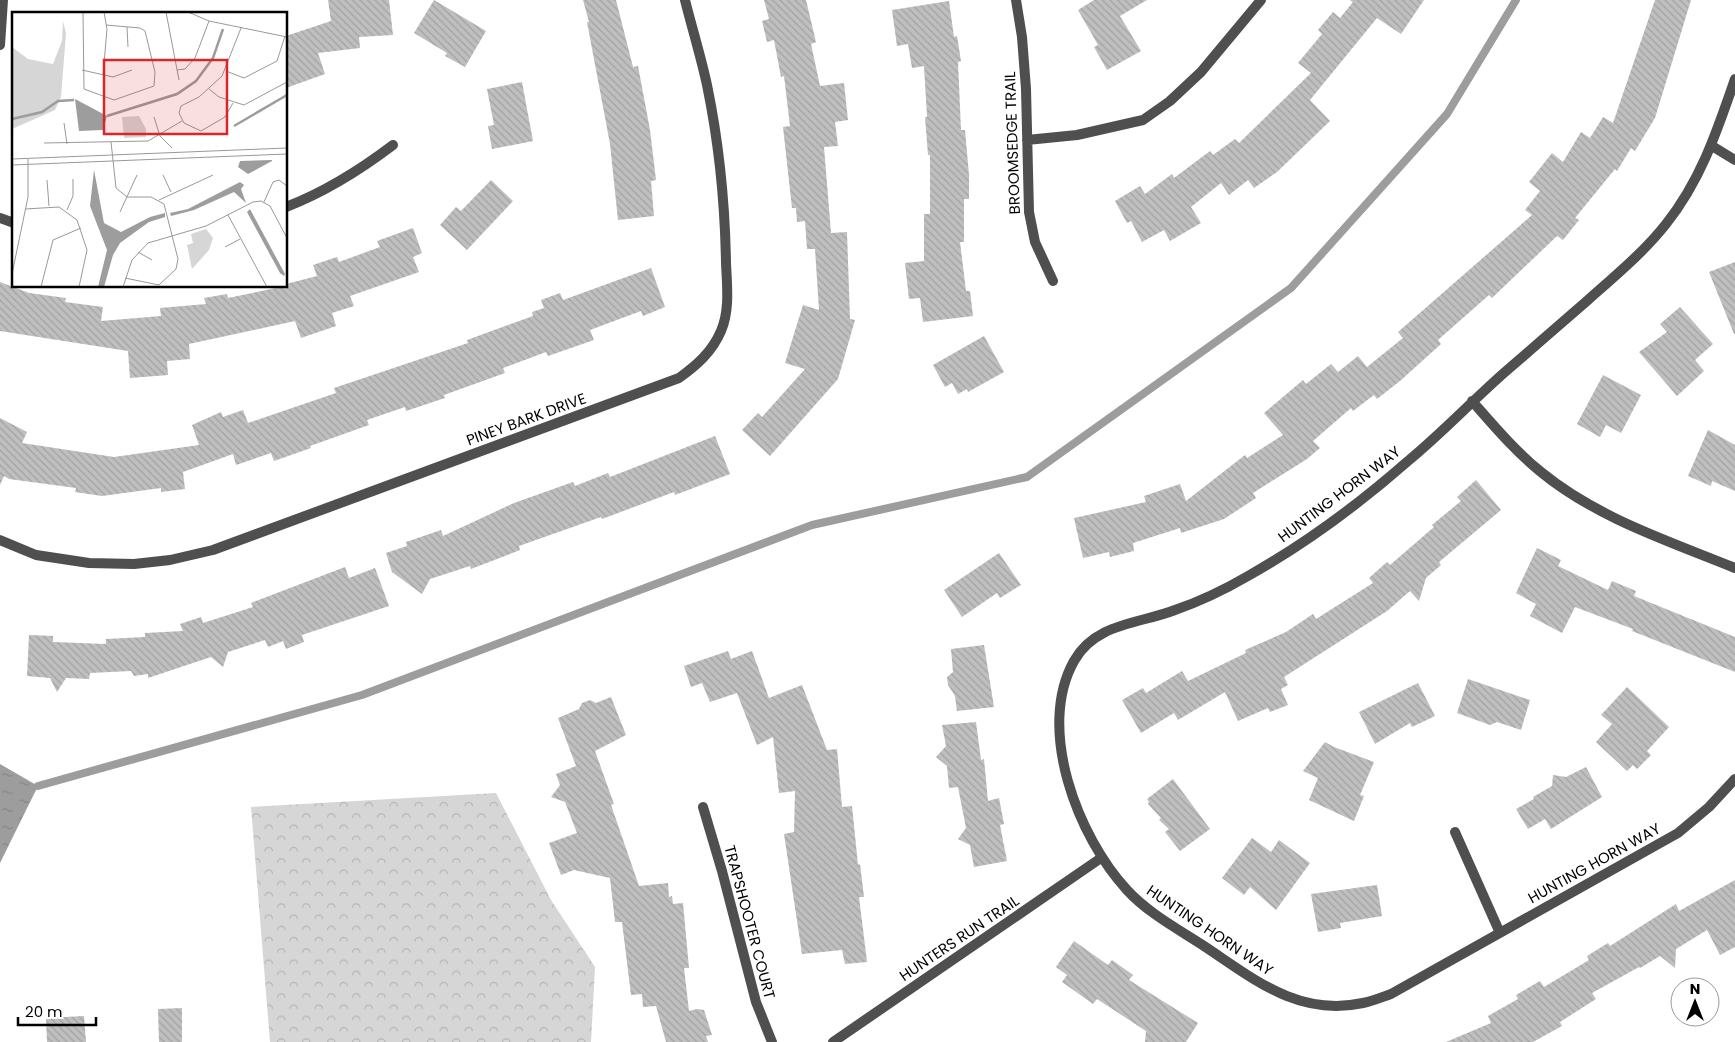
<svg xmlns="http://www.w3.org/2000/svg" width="1735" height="1042" font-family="Poppins,sans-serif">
<defs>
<pattern id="park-crowns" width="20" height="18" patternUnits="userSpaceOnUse" patternTransform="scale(1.25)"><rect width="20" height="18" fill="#d6d6d6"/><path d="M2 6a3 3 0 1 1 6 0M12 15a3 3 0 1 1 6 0" fill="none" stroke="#b6b6b6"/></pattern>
<pattern id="water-ripples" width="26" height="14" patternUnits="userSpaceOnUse" patternTransform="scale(1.25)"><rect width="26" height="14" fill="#9d9d9d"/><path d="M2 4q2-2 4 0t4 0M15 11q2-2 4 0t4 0" fill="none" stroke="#858585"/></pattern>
<pattern id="building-back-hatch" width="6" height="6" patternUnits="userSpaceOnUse" patternTransform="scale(1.25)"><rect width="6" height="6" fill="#bfbfbf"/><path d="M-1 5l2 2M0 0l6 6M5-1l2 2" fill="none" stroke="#a2a2a2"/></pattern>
</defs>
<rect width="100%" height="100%" fill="#fff"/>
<path fill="url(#park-crowns)" d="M496 793 551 900 595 967 591 1042H270L251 807Z"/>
<path fill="url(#water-ripples)" d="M0 764 38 786 0 863Z"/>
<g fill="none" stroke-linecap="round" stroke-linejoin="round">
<path stroke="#9d9d9d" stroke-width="8" d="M38 786 362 695 812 525 1027 477 1291 288 1447 114 1516 0"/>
</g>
<path fill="url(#building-back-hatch)" d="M328 0H389L393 35 359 37 360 48 318 53 325 74 286 88V36L331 21Z
M434 0 486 31 465 67 445 56 447 53 414 33Z
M583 0H616L633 67 638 66 650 130 656 180 651 181 654 216 618 220 610 144 587 22H589Z
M764 0H806L816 42 811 44 820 86 844 83 848 120 835 122 838 146 824 147 831 233 847 232 850 319 855 320 838 379 770 456 742 430 758 413 762 417 805 369 785 363 803 305 819 310 815 249H807L805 221 797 222 796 208H792L783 127 790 126 784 76 781 77 774 40 767 42 762 21 769 19Z
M1094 0H1147L1120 16 1141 51 1107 70 1094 47 1098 45 1078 10Z
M1350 0H1424L1401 34 1377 18 1310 100 1330 121 1277 172 1254 188 1248 180 1229 195 1221 183 1191 207 1201 223 1170 241 1164 230 1142 242 1131 221 1127 223 1115 201 1140 186 1145 194 1172 174 1174 178 1210 151 1213 155 1235 139 1239 143 1311 73 1298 63 1322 34 1318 30 1333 12 1340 18 1353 2Z
M1655 0H1691L1655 118 1635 151 1631 148 1617 171 1615 169 1575 218 1579 220 1563 240 1557 236 1492 298 1489 295 1438 340 1441 344 1400 381 1377 399 1374 395 1353 411 1351 408 1313 441 1320 448 1307 459 1253 493 1256 498 1224 519 1181 533 1180 528 1133 543 1134 551 1110 557 1109 552 1083 558 1074 518 1146 502 1144 496 1180 484 1186 501 1245 455 1247 458 1283 435 1264 413 1303 380 1306 384 1331 364 1338 372 1358 356 1367 367 1403 338 1398 332 1532 215 1525 210 1540 191 1529 182 1552 153 1563 162 1581 132 1590 138 1603 117 1613 123Z
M949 1 954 37 957 36 961 61 958 62 961 130H965L969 175V199H964V242H960L966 291H970L973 316 923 322 920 298 909 299 905 263 924 261V214H930V155H928L925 117H927L924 66 912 68 908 44 897 46 892 10Z
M522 82 533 141 492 149 488 126 494 125 487 89Z
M491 180 513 201 467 250 440 225 456 207 461 211Z
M413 228 422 253 413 257 419 272 350 296 354 306 332 313 336 326 301 338 295 321 189 344 190 359 167 361 168 375 130 378 128 351 0 331V282L29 293 66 298 65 302 103 307 101 321 161 316 160 308 206 304 204 298 227 294 228 298 286 286V284L317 276 313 265 337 257 339 262 380 247 377 241Z
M1735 262V334H1734L1709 272Z
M651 268 665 307 643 316 641 311 590 330 594 340 548 356 546 352 503 368 505 373 444 395 445 398 406 411 405 407 367 420 369 425 310 446 311 448 274 461 271 453 236 465 233 454 183 472 185 489 161 492V488L102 496 75 492 76 488 9 479 4 476 0 485V418L27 432 22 443 114 457 199 445 192 425 221 412 223 417 243 410 248 423 336 393 334 388 468 343 467 340 533 316 532 312 544 308 541 300 560 293 563 300Z
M1680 307 1713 344 1695 360 1704 371 1677 396 1639 352 1667 332 1660 324Z
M984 336 1004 372 968 392 967 389 958 394 952 383 945 387 933 365Z
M1603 375 1641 395 1621 433 1606 425 1600 437 1577 424Z
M1708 430 1735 445V491L1712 481 1711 486 1688 476Z
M715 436 730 474 675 495 674 492 602 519 601 517 519 546 520 550 471 569 470 566 430 579 422 594 392 572 386 553 407 546 406 542 441 530 443 536 514 503 573 482 575 486 608 473 610 477Z
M1476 480 1501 510 1439 562 1441 565 1426 578 1419 601 1410 591 1387 611 1284 677 1288 685 1281 689 1288 705 1270 712 1268 708 1238 721 1225 692 1178 720 1174 713 1141 733 1122 700 1143 688 1146 693 1182 671 1188 681 1246 653 1245 650 1286 632 1313 614 1316 619 1373 583 1369 578 1387 562 1390 565 1434 527 1432 525 1461 501 1457 497Z
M1537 548 1561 560 1558 566 1608 590 1612 581 1636 591 1634 596 1735 637V672L1632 631 1633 629 1575 607 1562 633 1530 616 1536 604 1516 593Z
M999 553 1021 585 1000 598 997 593 962 617 944 590Z
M345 567 349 578 375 568 389 606 302 635 304 642 286 649 283 641 268 647 265 640 228 652 223 667 211 657 148 678V674L134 676 131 671 90 673 89 679 66 678 57 692 50 678 27 676 29 635 53 636V642L106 644V639L145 637V633L183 631 180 624 201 617 203 623 253 607 251 603Z
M984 645 994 707 957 711 955 696 948 685 947 677 953 672 951 649Z
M728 651 731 659 752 651 769 698 802 685 827 750 837 749 842 807 852 806 858 865 860 864 864 897H859L867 962 845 964 842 950 802 954 784 834 794 832 795 791 779 793 773 737 757 745 737 693 710 702 702 683 691 687 684 666Z
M1468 679 1530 700 1521 730 1497 722 1490 725 1457 713Z
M1418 683 1435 716 1412 727 1410 723 1375 744 1359 712Z
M1627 687 1669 727 1647 751 1651 755 1637 769 1633 765 1627 771 1596 742 1612 724 1601 715Z
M611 697 626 735 595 751 614 804 611 805 639 886 668 883 669 897 672 896 673 904 683 903 689 968H684L689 1011 697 1009 704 1010 712 1035 706 1036 708 1042H666L656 1006 643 1007 642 994 631 995 622 922H615L610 878 574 870 561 875 549 843 577 833 565 802 551 797 560 785 556 774 576 766 558 718 579 709 582 703 590 700 596 703Z
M976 722 981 760 984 759 988 801 999 798 1004 824 1000 825 1007 861 974 867 970 845 958 839 966 828 958 787 949 788 947 766 936 757 946 746 942 725Z
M1325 742 1334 747 1374 762 1360 795 1364 796 1354 821 1309 800 1318 778 1303 771Z
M1586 767 1602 797 1551 829 1545 819 1528 829 1516 809 1534 799 1533 797 1552 786 1553 775 1566 777Z
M1173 779 1210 829 1180 851 1165 832 1169 829 1159 820 1161 818 1148 804 1149 802 1147 799Z
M1252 838 1271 852 1279 840 1310 863 1276 910 1250 887 1244 895 1222 878Z
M1735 880V947L1720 955 1707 930 1676 949 1675 968 1660 956 1640 968 1639 967 1592 993 1596 999 1560 1022 1562 1026 1533 1042H1446L1491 1023 1488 1016 1518 999 1516 995 1540 981 1544 987 1589 960 1587 956 1608 943 1610 946 1676 904 1679 911Z
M1377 885 1382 916 1340 923 1341 928 1318 932 1311 894Z
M1074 941 1108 965 1112 960 1133 975 1129 980 1198 1023 1186 1042H1145L1146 1031 1097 999 1093 1004 1062 982 1067 975 1056 967Z
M182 1008V1042H159L158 1009Z
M84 1016 86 1042H47L46 1018Z"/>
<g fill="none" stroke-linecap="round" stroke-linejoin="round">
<path stroke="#4f4f4f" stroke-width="10" d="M1016 0 1022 37 1026 89 1029 212 1035 242 1053 281
M0 45 3 0
M1735 79C1717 131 1701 180 1666 224 1644 252 1615 276 1588 300 1560 324 1533 348 1505 372 1472 401 1442 433 1408 461 1359 504 1305 544 1248 576 1224 590 1201 601 1175 610 1139 624 1095 623 1074 661 1036 729 1078 837 1127 890 1148 913 1178 929 1204 946 1254 979 1298 1017 1363 1003 1373 1001 1382 997 1391 994L1678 833 1709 807 1735 779
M1027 140 1077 135 1143 120 1170 101 1201 72 1261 0
M1712 146 1735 160
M286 207C325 192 360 170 393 145
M0 218 14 223
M1472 401C1494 426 1515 451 1541 472 1597 518 1669 541 1735 568
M0 540 36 555 89 563 134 564 170 560 213 550 679 378C697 365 712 352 721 331 730 310 727 286 726 263 725 204 719 143 707 85 701 57 692 28 685 0
M703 807 722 871 756 1002 772 1042
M1455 832 1500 933
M833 1042 1101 858"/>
</g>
<g text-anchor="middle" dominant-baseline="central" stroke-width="4" stroke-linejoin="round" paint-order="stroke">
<g font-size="15" fill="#000" stroke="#fff">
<text transform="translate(1012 143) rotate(-92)">BROOMSEDGE TRAIL</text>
<text transform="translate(526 419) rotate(-20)">PINEY BARK DRIVE</text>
<text transform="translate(1339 494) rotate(-37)">HUNTING HORN WAY</text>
<text transform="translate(1594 863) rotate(-29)">HUNTING HORN WAY</text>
<text transform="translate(750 922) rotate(75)">TRAPSHOOTER COURT</text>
<text transform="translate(1210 930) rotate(34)">HUNTING HORN WAY</text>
<text transform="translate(959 938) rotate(-34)">HUNTERS RUN TRAIL</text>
</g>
</g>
<g transform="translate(12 12)">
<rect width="275" height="275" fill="#fff"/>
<path d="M51 9 54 21 49 85 43 98 0 117V35L16 47 41 52 50 29Z" fill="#d6d6d6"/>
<path d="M127 104 134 117V125L112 126 110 105ZM194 217 201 226 197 238 180 257 175 233 181 231 179 222Z" fill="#d6d6d6"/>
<path d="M63 87 95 104 91 118 67 119ZM228 149 260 148V149L236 162 226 155ZM82 158 92 211 109 220 138 205 153 201V205L137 210 108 231 101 243 92 275H86L95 238 78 194ZM228 170 232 173 229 177 234 191 222 180 182 198 159 204 158 201 176 197ZM238 197 273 262 272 264 268 261 235 200Z" fill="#9d9d9d"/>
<path fill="none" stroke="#9d9d9d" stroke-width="2.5" d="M95 104 165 82 184 69 201 46 211 17M0 107 30 100 46 89 62 88M222 114 275 83"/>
<path fill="none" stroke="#999" stroke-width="1" d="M71 0 72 77 102 88 142 74 143 60 133 19 128 16 94 13M154 0 167 68M176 0 197 9 275 25M115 15 116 35M70 58 101 65 120 58M165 58 173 57 183 46 197 9M214 59 232 66 265 49 273 24M91 63 95 17 92 0M197 77 207 85 232 93 275 70M221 91 213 105 189 119 172 111 167 101 169 94 187 85 210 64 229 16M142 105 148 124 160 136M52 111 55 132M99 130 104 176 115 185H139L152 192 166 247 164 257 147 273 113 266M32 131 136 129 170 109M0 147 275 136M0 153 275 142M151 163 159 180M35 168 37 194M147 188 201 163M252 190 261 170 267 168 275 174M13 197 47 195 65 208 75 238 67 275M55 198 61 184V167M108 200 125 163M216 203 255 275M213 235 228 227M126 240 140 248M0 262 16 185V147M29 275 41 228 69 216M111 275 120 248 136 231 194 214 241 190 249 189 258 194 275 226"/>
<path fill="#d62828" fill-opacity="0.15" stroke="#d62828" stroke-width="2.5" d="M92 48H215V122H92Z"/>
<rect width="275" height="275" fill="none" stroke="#000" stroke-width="2.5"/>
</g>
<g transform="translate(1695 1002)"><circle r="24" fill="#ffffff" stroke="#999999"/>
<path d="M0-4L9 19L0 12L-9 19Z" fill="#000000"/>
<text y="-8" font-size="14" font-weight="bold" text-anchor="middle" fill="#000000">N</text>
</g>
<path d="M18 1017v8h78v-8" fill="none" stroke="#000000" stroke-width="2.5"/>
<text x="25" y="1017" font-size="15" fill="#000000" stroke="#ffffff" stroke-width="4" paint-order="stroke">20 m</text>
</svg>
